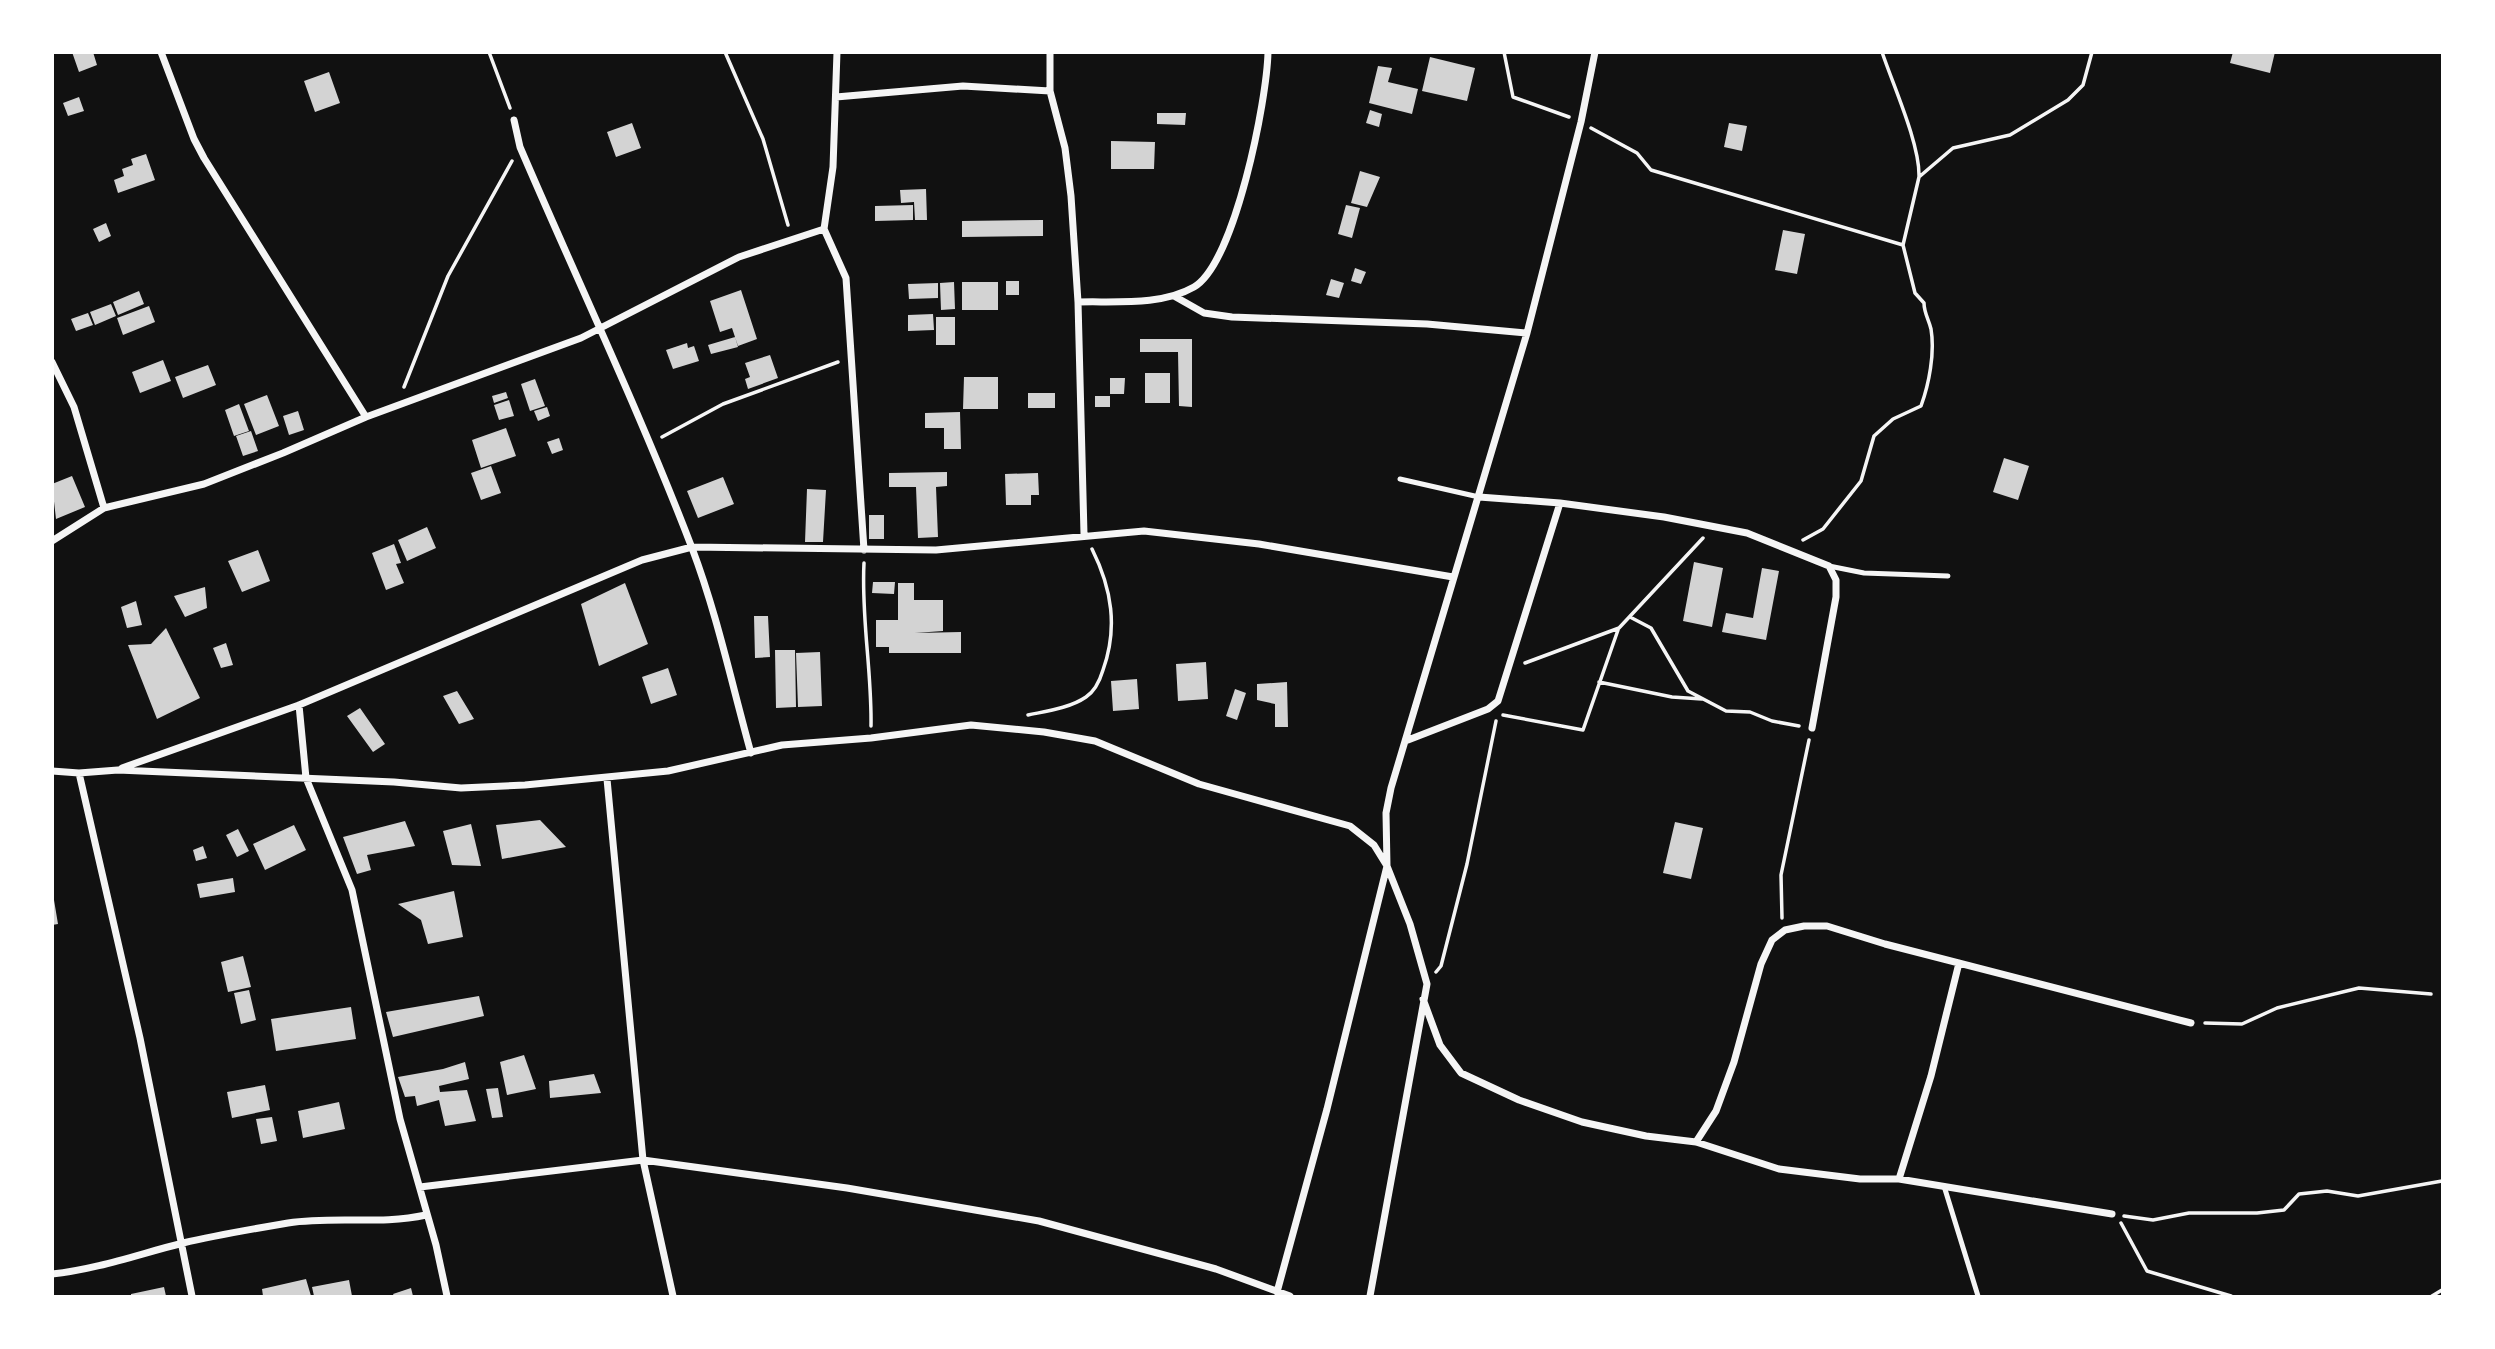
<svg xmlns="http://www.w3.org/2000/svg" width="2495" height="1349" font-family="Jost,sans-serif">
<rect width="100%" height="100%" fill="#111"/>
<path fill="#d3d3d3" d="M72 52H93L97 65 79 72Z
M2233 52H2275L2270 73 2230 63Z
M1430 57 1475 68 1467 101 1422 91Z
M1378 66 1392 68 1388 82 1418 89 1412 114 1369 103Z
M329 72 340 103 315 112 304 81Z
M79 97 84 111 68 116 63 103Z
M1370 110 1382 114 1379 127 1366 123Z
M1157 113H1186L1185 125 1157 124Z
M632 123 641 148 616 157 607 132Z
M1729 123 1747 126 1742 151 1724 147Z
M1111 141 1155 142 1154 169H1111Z
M146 154 155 180 118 193 114 180 124 176 122 169 133 165 131 159Z
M1360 171 1380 177 1367 207 1351 203Z
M926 189 927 220H915L914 202 901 203 900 190Z
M913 205V220L875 221V206Z
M1346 205 1360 208 1352 238 1338 234Z
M1043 220V236L962 237V221Z
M106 223 111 236 99 242 93 229Z
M1783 230 1805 234 1797 274 1775 270Z
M1355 268 1366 272 1361 284 1351 281Z
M1331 279 1344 283 1339 298 1326 295Z
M1006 281H1019V295H1006Z
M954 282 955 309 941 310 940 283Z
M962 282H998V310H962Z
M938 283V298L909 299 908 284Z
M741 290 757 339 738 346 732 328 720 332 710 301Z
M139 291 144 304 118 315 113 302Z
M111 304 116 316 95 325 90 312Z
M149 306 155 322 123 335 117 318Z
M88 313 93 325 76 331 71 319Z
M933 314 934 330 908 331V315Z
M936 317H955V345H936Z
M735 337 738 347 711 354 708 345Z
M1140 339H1192V407L1179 406 1178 352H1140Z
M687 343 688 348 694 346 699 361 673 369 666 350Z
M770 355 778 378 748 389 745 379 750 377 745 363Z
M163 360 171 381 140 393 132 372Z
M208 365 216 385 183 398 175 377Z
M1145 373H1170V403H1145Z
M964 377H998V409H963Z
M1110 378H1125L1124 394H1110Z
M535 379 545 406 530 411 521 384Z
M506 392 508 398 494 403 492 396Z
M1028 393H1055V408H1028Z
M267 395 279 426 256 435 244 404Z
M1095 396H1110V407H1095Z
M509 400 514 416 499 420 494 405Z
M239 404 249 431 234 436 225 410Z
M547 407 550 416 538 421 534 411Z
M298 411 304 430 289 435 283 416Z
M960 412 961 449H944V428H925V413Z
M506 428 516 456 481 468 472 440Z
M251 431 258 451 243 456 236 436Z
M559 438 563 450 552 454 547 442Z
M2004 458 2029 466 2018 500 1993 492Z
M491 466 501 493 481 500 471 473Z
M947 472V486L936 487 938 537 918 538 916 487H889V473Z
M1038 473 1039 495H1031V505H1006L1005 474Z
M72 476 85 507 56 519 52 484Z
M723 477 734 504 698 518 687 491Z
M807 489 826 490 823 542H805Z
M869 515H884V539H869Z
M427 527 436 548 407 561 398 540Z
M394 544 401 563 396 564 404 583 386 590 372 553Z
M258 550 270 581 242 592 228 561Z
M1694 562 1723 568 1712 627 1683 621Z
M1762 568 1779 571 1766 640 1722 632 1726 613 1753 618Z
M873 582H895L894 594 872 593Z
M625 583 648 644 599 666 581 604Z
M898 583H914V600H943V631L915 633 961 632V653H889V647H876V620H898Z
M205 587 207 608 185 617 174 596Z
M136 601 142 625 127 628 121 607Z
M754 616H768L770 657 755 658Z
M166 628 200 698 157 719 128 645 151 644Z
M226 643 233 665 221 668 213 648Z
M775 650H795L796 707 776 708Z
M820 652 822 706 798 707 796 653Z
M1206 662 1208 699 1178 701 1176 664Z
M668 668 677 695 651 704 642 677Z
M1137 679 1139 709 1113 711 1111 681Z
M1287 682 1288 727H1275V704L1257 700V684Z
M1235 689 1246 693 1237 720 1226 716Z
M457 691 474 719 459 724 443 696Z
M360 708 385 744 373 752 347 716Z
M540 820 566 847 502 859 496 825Z
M405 821 415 846 367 855 371 870 357 874 343 837Z
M1675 822 1703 828 1691 879 1663 873Z
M471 824 481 866 452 865 443 831Z
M294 825 306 850 265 870 253 844Z
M238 829 249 851 237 857 226 835Z
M203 846 207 858 196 861 193 850Z
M233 878 235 892 200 898 197 884Z
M454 891 463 937 428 944 421 920 398 904Z
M54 900 58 924 52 925V901Z
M243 956 251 987 228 992 221 962Z
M249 990 256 1020 241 1024 234 993Z
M479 996 484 1016 393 1037 386 1012Z
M351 1007 356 1039 276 1051 271 1019Z
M524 1055 536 1089 507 1095 500 1062Z
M465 1062 469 1079 439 1086 440 1092 467 1090 476 1121 445 1126 439 1100 417 1106 415 1096 405 1097 398 1077 443 1069Z
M594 1074 601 1093 550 1098 549 1081Z
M265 1085 270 1110 232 1118 227 1092Z
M498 1088 503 1117 492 1118 486 1089Z
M339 1102 345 1129 303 1138 298 1111Z
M272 1117 277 1141 261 1144 256 1119Z
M306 1279 311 1296H263L262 1289Z
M349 1280 352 1296H314L312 1287Z
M164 1287 166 1296H131V1294Z
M411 1288 413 1296H394L393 1294Z"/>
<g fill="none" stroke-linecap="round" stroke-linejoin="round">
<path stroke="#f5f5f5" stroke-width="3.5" d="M489 52 510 108
M725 52 763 139 788 225
M1504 52 1513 97 1569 117
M1882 52C1893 85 1920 144 1919 177
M1591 128 1637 153 1651 170 1903 245
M404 387 448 276 512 161
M662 437 723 404 838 362
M1803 540 1823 529 1861 481 1874 436 1893 419 1921 406C1929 384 1935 353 1931 329 1929 320 1924 313 1924 303L1915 293 1903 245 1919 177 1953 148 2010 135 2068 100 2083 85 2092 52
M864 563C861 618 872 671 871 726
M1630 617 1651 628 1688 691 1726 711 1750 712 1772 721 1799 726
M1525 663 1619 628 1703 538
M1599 682 1672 697 1702 699
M1028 715C1047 711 1070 708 1086 697 1095 691 1100 680 1103 670 1118 628 1112 589 1092 549
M1503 715 1583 730 1618 630
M1782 918 1781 875 1809 740
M1436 972 1441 966 1467 864 1496 721
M2205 1023 2242 1024 2277 1008 2359 988 2431 994
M2124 1216 2153 1220 2189 1213H2257L2284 1210 2299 1194 2327 1191 2358 1196 2442 1181
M2121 1223 2147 1271 2231 1296
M2432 1296 2442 1290"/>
<path stroke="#f5f5f5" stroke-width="5" d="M1400 479 1479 497
M1829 566 1864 573 1948 576
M1944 1186 1978 1296"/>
<path stroke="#f5f5f5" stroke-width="7" d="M161 52 194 139 204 158 366 417
M837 52 833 167 824 229 846 278 864 550
M1050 52V91L1065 148 1071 196 1078 302 1084 534
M836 97 963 86 1050 91
M514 120 520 147C577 280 640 412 692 548 717 614 732 685 751 753
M1174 296 1204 313 1232 317 1427 324 1527 333
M1078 302C1115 301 1161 306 1194 287 1235 263 1267 100 1268 52
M52 362 74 407 104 508 52 541
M1479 497 1560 503 1664 517 1747 533 1829 566 1836 580V597L1812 728
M104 508 204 484 283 453 366 417 581 338 739 257 824 229
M299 705 306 778 352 890 400 1119 436 1245 447 1296
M1408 740 1488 709 1498 701 1560 503
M122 768 299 705 642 560 692 547 936 550 1144 531 1259 544 1453 577
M52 771 79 773 118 770 394 782 461 788 525 785 668 771 782 745 871 738 971 725 1044 732 1095 741 1199 784 1350 826 1374 845 1387 866 1410 924 1427 984 1370 1296
M79 773 140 1038 192 1296
M607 779 643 1160 673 1296
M1423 999 1440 1045 1461 1073 1519 1100 1582 1122 1646 1136 1696 1142 1779 1169 1860 1179H1899L2112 1214
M1696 1142 1716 1111 1734 1062 1761 964 1772 940 1785 930 1804 926H1827L1885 944 2191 1023
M1899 1179 1931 1076 1959 963
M420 1187 643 1160 847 1188 1039 1221 1216 1269 1290 1296
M52 1274C98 1269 139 1254 183 1243 217 1235 253 1229 288 1223 335 1216 380 1225 426 1215
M1277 1292 1327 1109 1387 866 1386 813 1391 788 1527 333 1581 122 1595 52"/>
</g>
<rect width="2495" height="1349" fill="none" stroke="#ffffff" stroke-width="108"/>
</svg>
